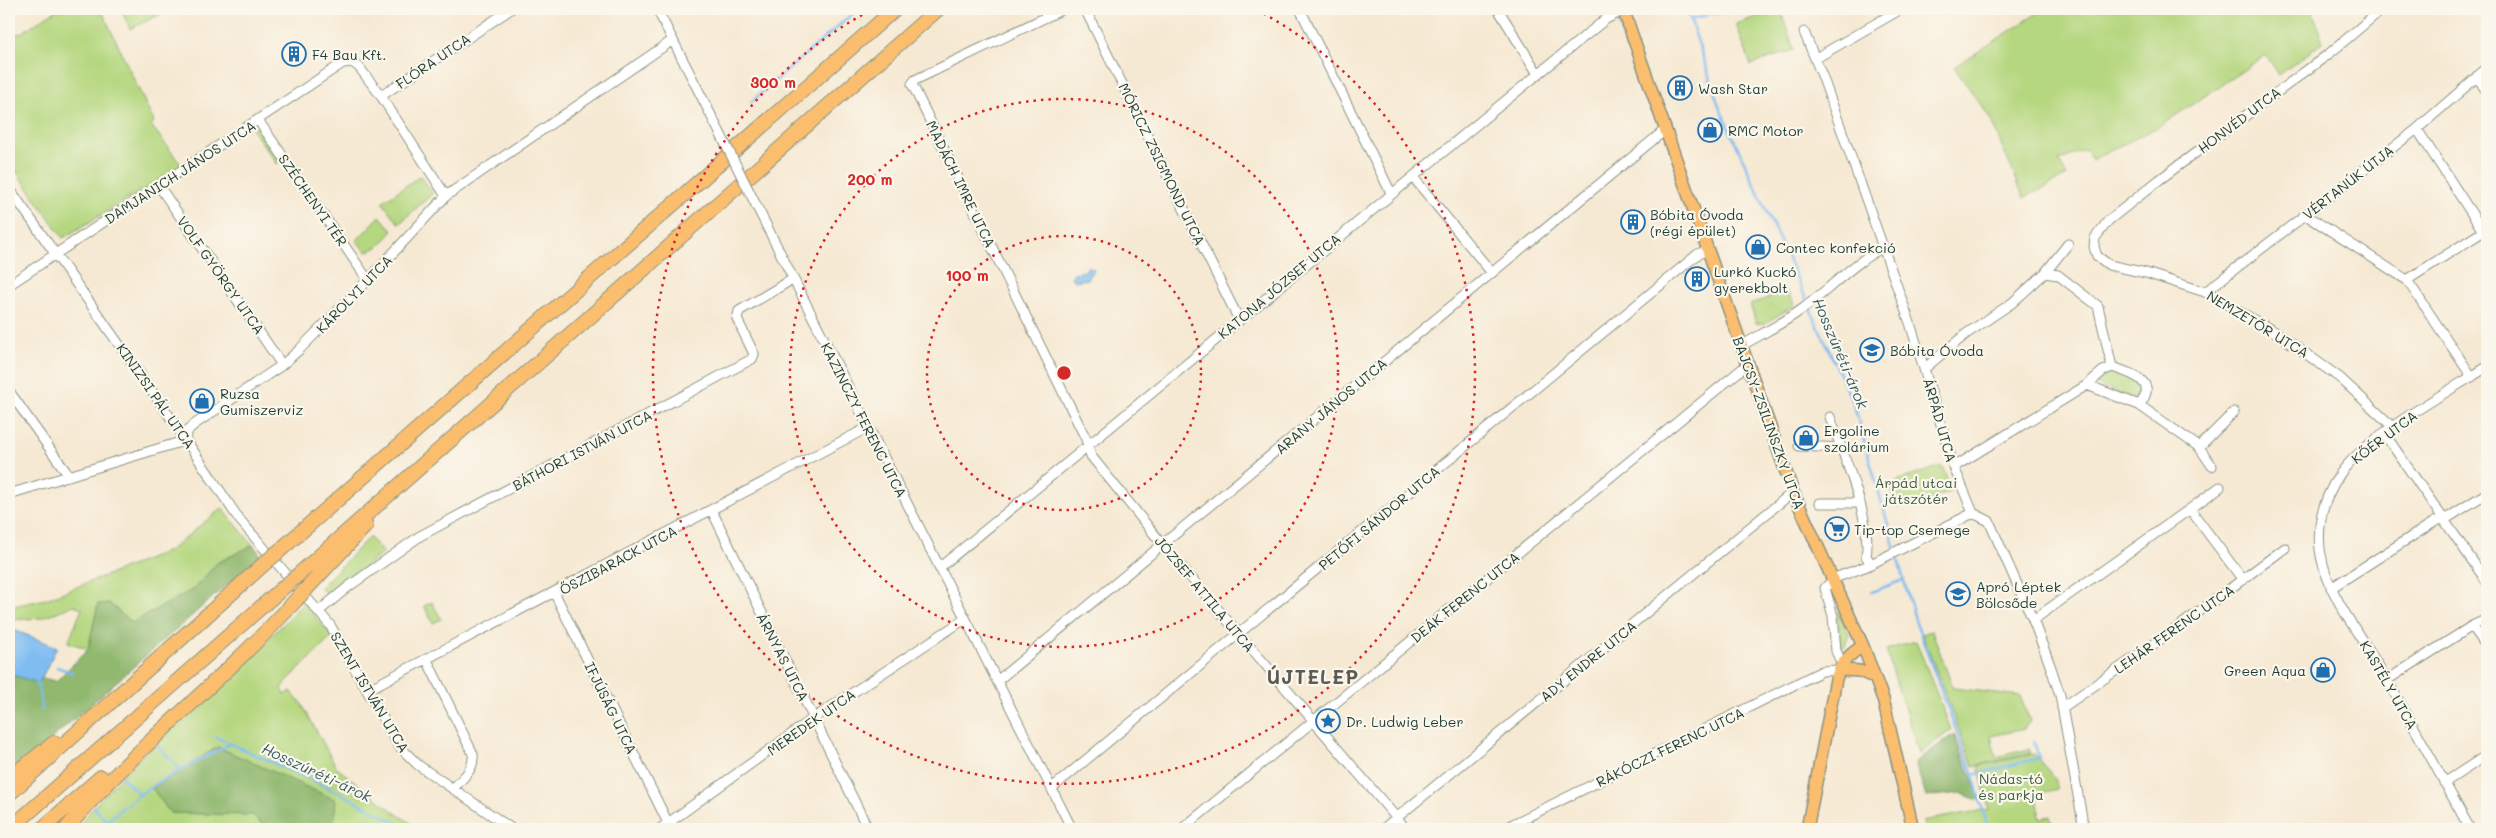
<svg xmlns="http://www.w3.org/2000/svg" width="2496" height="838" font-family="Mali,sans-serif">
<rect width="100%" height="100%" fill="#fbf7ec"/>
<filter id="ink" filterUnits="userSpaceOnUse"><feTurbulence type="fractalNoise" baseFrequency=".02" numOctaves="2"/><feDisplacementMap in="SourceGraphic" scale="10" xChannelSelector="R" yChannelSelector="G"/><feConvolveMatrix kernelMatrix="1 2 1 2 8 2 1 2 1" color-interpolation-filters="sRGB"/></filter>
<filter id="wash" filterUnits="userSpaceOnUse"><feTurbulence type="fractalNoise" baseFrequency=".0096" numOctaves="4" result="noise"/><feDisplacementMap in="SourceGraphic" scale="20" xChannelSelector="R" yChannelSelector="G"/><feGaussianBlur stdDeviation="1.12" result="paint"/><feColorMatrix in="noise" values="0 0 0 0 0 0 0 0 0 0 0 0 0 0 0 0 0 1.4 0 .05"/><feComposite in="paint" operator="in"/></filter>
<g filter="url(#wash)">
<rect width="100%" height="100%" fill="#f6e9d3"/>
<path fill="#b5d77f" stroke="#6a8a5a" d="M58 9H101L154 122 151 125 182 166 63 238 9 161V36L21 33Z
M121 9H159L161 14 130 29Z
M1780 9 1794 50 1751 65 1736 24Z
M2044 9H2317L2313 12 2323 42 2279 75 2266 55 2160 126 2092 160 2085 149 2059 161 2067 176 2024 198 1990 118 1954 67Z
M256 126 282 160 277 164 252 129Z
M420 176 433 193 399 224 382 202Z
M380 216 393 231 379 246 367 252 356 241Z
M1787 291 1795 305 1764 324 1756 323 1750 305Z
M2111 371H2119L2141 384 2143 392 2139 397 2130 398 2096 384 2095 381Z
M1942 466 1952 491 1911 507 1908 502 1897 508 1890 486 1896 484V481Z
M222 508 253 545 217 563 194 589 132 623 109 603 98 604 88 649 68 642 82 609 74 605 42 618 9 620V607L46 599 169 551Z
M369 537 383 553 329 596 320 588Z
M304 602 332 637 286 682 282 689 285 695 291 691 298 701H300L337 768 398 815 421 829H327L334 820 218 747 153 788 170 813 253 815 266 829H76C141 744 232 681 304 602Z
M432 602 441 619 433 623 424 606Z
M1839 612 1849 635 1845 646 1841 649 1837 613Z
M1932 631 1953 688 2020 696 2030 721 2024 729 1991 736 1996 757 2029 749 2031 753 1973 766 1922 634Z
M1916 641 1951 730 1919 754 1886 650Z
M2034 754 2056 780 2057 789 2037 794 2040 818 2050 816 2053 829H1925L1923 821 1989 809 1978 766Z"/>
<path fill="#90b86e" stroke="#587a51" d="M253 545 261 555 9 776V671L56 681 88 649 98 604 109 603 132 623 194 589 217 563Z
M1954 734 1981 801 1959 793 1926 797 1915 762Z
M218 747 336 800 334 821 327 829H266L253 815 170 813 152 788Z"/>
<path fill="#7fbcf2" stroke="#4f7c93" d="M1088 266 1094 269 1087 279 1076 281 1071 278 1074 273 1085 271Z
M9 628 57 647 39 683 9 674Z"/>
<g fill="none" stroke-linecap="round" stroke-linejoin="round">
<path stroke="#7fbcf2" stroke-width="2.5" d="M1687 9 1719 106 1807 301
M1712 14 1746 9
M1690 20 1707 15
M1619 23 1628 46
M751 102 858 9
M1809 306 1854 405 1916 623 1973 775 1988 829
M1872 592 1903 580
M57 667 73 673
M37 680 42 710
M216 737 340 793 408 829
M156 744 181 770
M1973 775 2039 758 2034 741
M121 776 140 795
M93 806 106 821
M100 829C135 790 185 768 230 744"/>
</g>
</g>
<g filter="url(#ink)">
<g fill="none" stroke-linecap="round" stroke-linejoin="round">
<g stroke="#8a9384" stroke-width="11">
<path id="minor" d="M657 9 719 131
M1063 9 915 80 912 84 1086 439 1091 456 1163 545 1406 829
M1085 9 1239 320
M1300 9 1391 193
M1498 9 1538 74
M2382 9 2330 53 2159 180 2108 221 2095 238 2094 247 2097 256 2109 265 2146 273 2205 292 2277 333 2340 378 2393 427
M1804 32 1823 78 1910 323 1954 467 1973 513 1989 521 2033 620 2050 665 2060 695 2084 829
M1816 58 1901 9
M2477 76 2487 92
M381 96 511 9
M258 120 368 280
M2417 129 2483 231
M1413 177 1492 273
M159 186 282 365
M9 188 175 424 239 519 330 625 398 745 418 765 512 829
M756 205 1072 829
M2306 215 2407 280 2472 377
M2045 273 2058 275 2098 306 2112 367
M2407 280 2487 229
M9 285 343 63 352 62 359 67 381 96 446 196
M2205 292 2417 129 2487 68
M1741 346C1761 334 1782 324 1801 310 1829 290 1852 264 1883 247
M1925 368 1966 334 2012 303 2045 273 2068 244
M2087 385 2103 371 2112 367C2130 373 2160 381 2139 405
M9 391 69 476
M1830 417C1842 452 1873 522 1866 556L1871 564
M2384 433 2487 582
M1799 446 1841 448
M2199 447 2234 412
M1954 467 2087 385 2139 405 2199 447 2212 466
M9 494 177 443 185 438 189 429 195 424 282 365 299 350 368 280 446 196 673 40
M1820 503H1859
M2190 509 2220 487
M712 511 868 829
M939 568C1162 386 1382 200 1606 19L1624 10
M1832 579 1867 566 1973 513
M1833 580 1825 588 1833 616 1836 651 1842 664
M2331 588 2436 521 2449 517 2487 493
M555 594 668 823
M319 611 348 587 420 536 752 359 754 354 737 319 739 311 793 279
M2033 620 2190 509 2243 580
M2472 626 2487 647
M427 660 473 754C475 770 462 778 453 789
M2387 680 2472 626 2487 619
M997 681 1665 130
M367 690 867 428
M2062 708 2177 628 2285 548
M2444 783 2487 755
M1052 788 1698 254 1708 250
M660 829 814 718 965 619
M1182 829 1748 364
M1383 829 1793 492
M1503 829 1822 671 1839 670
M2470 829C2441 776 2412 722 2381 670 2362 638 2332 600 2323 564 2314 532 2322 500 2340 474 2368 435 2446 393 2487 367"/>
</g>
<g stroke="#8a9384" stroke-width="14">
<path id="major" d="M1623 9 1793 492 1863 646 1883 699 1913 829
M1839 670 1860 671 1875 678
M1807 829 1836 679C1841 663 1848 655 1863 646"/>
</g>
<g stroke="#8a9384" stroke-width="16">
<path id="highway" d="M278 552 895 9
M298 575 938 9
M308 587 366 525
M9 778 54 743
M9 794 266 562
M10 829 285 586
M42 829 101 777
M66 829C136 746 224 680 296 600"/>
</g>
<use href="#minor" stroke="#fff" stroke-width="9"/>
<use href="#major" stroke="#fabe6e" stroke-width="11"/>
<use href="#highway" stroke="#fabe6e" stroke-width="14"/>
<g stroke="#8a9384" stroke-width="11" stroke-linecap="butt">
<path id="minor-bridge" d="M719 131 756 205"/>
</g>
<g stroke="#8a9384" stroke-width="16" stroke-linecap="butt">
<path id="highway-bridge" d="M266 562 278 552
M285 586 298 575
M296 600 308 587"/>
</g>
<use href="#minor-bridge" stroke="#fff" stroke-width="9"/>
<use href="#highway-bridge" stroke="#fabe6e" stroke-width="14"/>
</g>
</g>
<g fill="none" stroke="#d62828" stroke-width="2.5" stroke-dasharray="2.5 5">
<circle cx="1064" cy="373" r="137"/>
<circle cx="1064" cy="373" r="274"/>
<path d="M1257 10A411 411 0 1 1 871 10"/>
</g>
<defs>
<g id="building-ring" transform="scale(1.25)"><circle r="9.5" fill="#fbf7ec" stroke="#1f6fb2" stroke-width="1.5"/><path d="M-4-6H4V6H1V3H-1V6H-4ZM-2.5-4.3h1.7v1.8h-1.7ZM.8-4.3h1.7v1.8H.8ZM-2.5-1h1.7V.8h-1.7ZM.8-1h1.7V.8H.8Z" fill="#1f6fb2"/></g>
<g id="shop-ring" transform="scale(1.25)"><circle r="9.5" fill="#fbf7ec" stroke="#1f6fb2" stroke-width="1.5"/><path d="M-5-2.5h2.3a2.7 3.5 0 0 1 5.4 0H5L5.5 6h-11ZM-1.5-2.5h3a1.5 2.3 0 0 0-3 0Z" fill="#1f6fb2"/></g>
<g id="school-ring" transform="scale(1.25)"><circle r="9.5" fill="#fbf7ec" stroke="#1f6fb2" stroke-width="1.5"/><path d="M0-5L7-2L0 1L-7-2ZM-4 1L0 2.5L4 1V4Q0 6-4 4Z" fill="#1f6fb2"/></g>
<g id="supermarket-ring" transform="scale(1.25)"><circle r="9.5" fill="#fbf7ec" stroke="#1f6fb2" stroke-width="1.5"/><path d="M-6-5.5h2.5l.6 2H6L4.5 2H-2.5L-4.4-4H-6ZM-1.5 3.2a1.3 1.3 0 1 0 .1 0ZM3 3.2a1.3 1.3 0 1 0 .1 0Z" fill="#1f6fb2"/></g>
<g id="sight-ring" transform="scale(1.25)"><circle r="9.5" fill="#fbf7ec" stroke="#1f6fb2" stroke-width="1.5"/><path d="M0-6L1.8-2.2L6-1.7L2.9 1.2L3.7 5.4L0 3.3L-3.7 5.4L-2.9 1.2L-6-1.7L-1.8-2.2Z" fill="#1f6fb2"/></g>
</defs>
<g fill-rule="evenodd">
<use href="#building-ring" x="294" y="54"/>
<use href="#building-ring" x="1680" y="88"/>
<use href="#shop-ring" x="1710" y="130"/>
<use href="#building-ring" x="1633" y="222"/>
<use href="#shop-ring" x="1758" y="247"/>
<use href="#building-ring" x="1697" y="279"/>
<use href="#school-ring" x="1872" y="350"/>
<use href="#shop-ring" x="202" y="401"/>
<use href="#shop-ring" x="1806" y="438"/>
<use href="#supermarket-ring" x="1837" y="529"/>
<use href="#school-ring" x="1958" y="594"/>
<use href="#shop-ring" x="2323" y="670"/>
<use href="#sight-ring" x="1328" y="721"/>
</g>
<g text-anchor="middle" dominant-baseline="central" stroke-width="4.5" stroke-linejoin="round" paint-order="stroke">
<g font-size="14" fill="#1f3d34" stroke="#fbf7ec" text-anchor="start">
<text x="312" y="54">F4 Bau Kft.</text>
<text x="1698" y="88">Wash Star</text>
<text x="1728" y="130">RMC Motor</text>
<text x="1650" y="214">Bóbita Óvoda<tspan x="1650" dy="16">(régi épület)</tspan></text>
<text x="1776" y="247">Contec konfekció</text>
<text x="1714" y="271">Lurkó Kuckó<tspan x="1714" dy="16">gyerekbolt</tspan></text>
<text x="1890" y="350">Bóbita Óvoda</text>
<text x="220" y="393">Ruzsa<tspan x="220" dy="16">Gumiszerviz</tspan></text>
<text x="1824" y="430">Ergoline<tspan x="1824" dy="16">szolárium</tspan></text>
<text x="1854" y="529">Tip-top Csemege</text>
<text x="1976" y="586">Apró Léptek<tspan x="1976" dy="16">Bölcsőde</tspan></text>
<text x="2306" y="670" text-anchor="end">Green Aqua</text>
<text x="1346" y="721">Dr. Ludwig Leber</text>
</g>
<g font-size="14" fill="#1f3d34" stroke="#fbf7ec">
<text transform="translate(433 61) rotate(-34)">FLÓRA UTCA</text>
<text transform="translate(2239 120) rotate(-37)">HONVÉD UTCA</text>
<text transform="translate(1162 164) rotate(64)">MÓRICZ ZSIGMOND UTCA</text>
<text transform="translate(180 172) rotate(-33)">DAMJANICH JÁNOS UTCA</text>
<text transform="translate(2348 182) rotate(-38)">VÉRTANÚK ÚTJA</text>
<text transform="translate(961 184) rotate(64)">MADÁCH IMRE UTCA</text>
<text transform="translate(313 200) rotate(55)">SZÉCHENYI TÉR</text>
<text transform="translate(221 275) rotate(55)">VOLF GYÖRGY UTCA</text>
<text transform="translate(1279 286) rotate(-40)">KATONA JÓZSEF UTCA</text>
<text transform="translate(354 294) rotate(-46)">KÁROLYI UTCA</text>
<text transform="translate(2258 324) rotate(31)">NEMZETŐR UTCA</text>
<text transform="translate(156 396) rotate(55)">KINIZSI PÁL UTCA</text>
<text transform="translate(1331 406) rotate(-40)">ARANY JÁNOS UTCA</text>
<text transform="translate(864 420) rotate(63)">KAZINCZY FERENC UTCA</text>
<text transform="translate(1940 420) rotate(74)">ÁRPÁD UTCA</text>
<text transform="translate(1769 423) rotate(70)">BAJCSY-ZSILINSZKY UTCA</text>
<text transform="translate(2384 437) rotate(-37)">KŐÉR UTCA</text>
<text transform="translate(582 450) rotate(-28)">BÁTHORI ISTVÁN UTCA</text>
<text transform="translate(1379 518) rotate(-40)">PETŐFI SÁNDOR UTCA</text>
<text transform="translate(618 560) rotate(-28)">ŐSZIBARACK UTCA</text>
<text transform="translate(1205 594) rotate(50)">JÓZSEF ATTILA UTCA</text>
<text transform="translate(1465 597) rotate(-39)">DEÁK FERENC UTCA</text>
<text transform="translate(2174 629) rotate(-35)">LEHÁR FERENC UTCA</text>
<text transform="translate(783 657) rotate(63)">ÁRNYAS UTCA</text>
<text transform="translate(1588 661) rotate(-39)">ADY ENDRE UTCA</text>
<text transform="translate(2389 685) rotate(60)">KASTÉLY UTCA</text>
<text transform="translate(370 692) rotate(59)">SZENT ISTVÁN UTCA</text>
<text transform="translate(611 708) rotate(64)">IFJÚSÁG UTCA</text>
<text transform="translate(811 722) rotate(-35)">MEREDEK UTCA</text>
<text transform="translate(1670 747) rotate(-26)">RÁKÓCZI FERENC UTCA</text>
</g>
<g font-size="14" fill="#3d5c43" stroke="#fbf7ec">
<text x="1916" y="482">Árpád utcai<tspan x="1916" dy="16">játszótér</tspan></text>
<text x="2011" y="778">Nádas-tó<tspan x="2011" dy="16">és parkja</tspan></text>
</g>
<g font-size="15" font-style="italic" fill="#375d64" stroke="#fbf7ec">
<text transform="translate(1841 353) rotate(67)">Hosszúréti-árok</text>
<text transform="translate(317 772) rotate(25)">Hosszúréti-árok</text>
</g>
<g font-size="19" font-weight="bold" letter-spacing="1" fill="#5d5c54" stroke="#fbf7ec">
<text x="1313" y="676">ÚJTELEP</text>
</g>
</g>
<circle cx="1064" cy="373" r="8" fill="#d62828" stroke="#fbf7ec" stroke-width="2.5"/>
<g font-size="15" text-anchor="middle" font-weight="bold" fill="#d62828" stroke="#fbf7ec" stroke-width="4.5" stroke-linejoin="round" paint-order="stroke">
<text x="773" y="88">300 m</text>
<text x="870" y="185">200 m</text>
<text x="967" y="281">100 m</text>
</g>
<rect width="2496" height="838" fill="none" stroke="#fbf7ec" stroke-width="30"/>
</svg>
